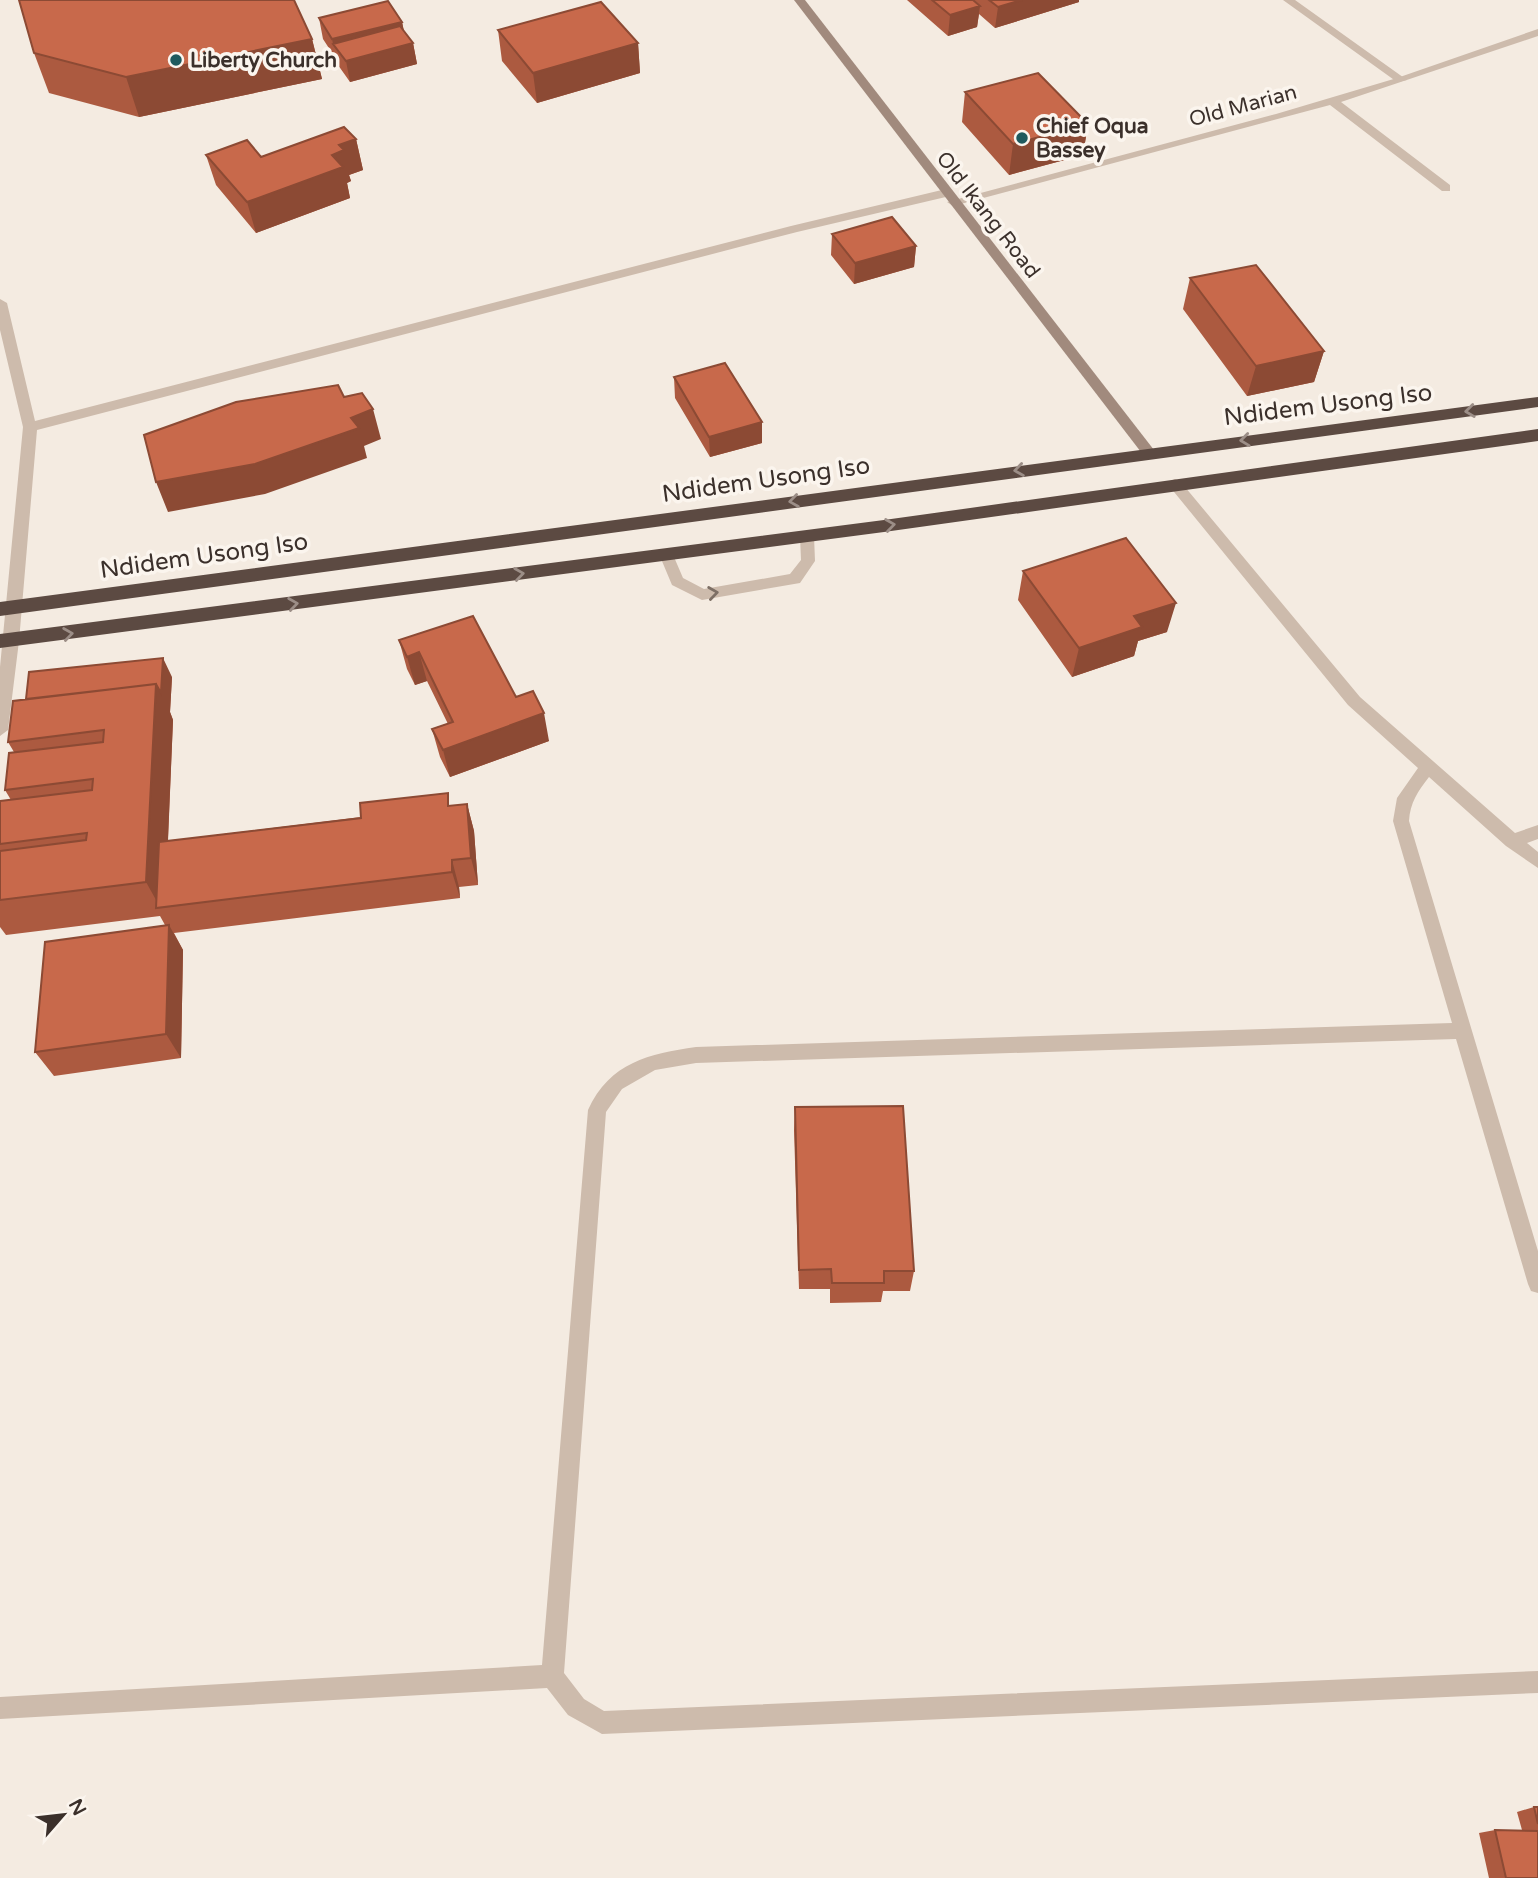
<svg xmlns="http://www.w3.org/2000/svg" width="1538" height="1878" font-family="'Varela Round',sans-serif">
<rect width="100%" height="100%" fill="#f4ebe1"/>
<g fill="none" stroke-linecap="round" stroke-linejoin="round">
<path fill="#cdbbac" fill-rule="evenodd" d="M1283 0H1295L1407 80 1397 82Z
M807 531 814 536 815 561 800 583 702 600 672 585 659 554 666 549 671 550 683 578 704 589 790 574 801 560 800 536Z"/>
<path fill="#cdbbac" fill-rule="evenodd" d="M1538 29V36L1341 102 1450 185V191H1442L1330 105 957 205 953 206 947 202 1276 114 1397 78Z
M946 189 950 190V196L797 232 37 430 19 641 8 730 0 736V667L23 427 0 330V299L7 303 35 421 791 226Z
M1175 479 1180 481 1360 697 1515 833 1538 825V839L1527 843 1538 852V868L1506 846 1429 777C1418 791 1410 803 1409 821L1538 1251V1293L1531 1291 1528 1284 1456 1039 696 1063 655 1070 622 1089 606 1112 564 1673 584 1699 604 1711 1538 1671V1693L602 1734 568 1715 547 1688 0 1719V1697L542 1665 588 1110C610 1062 649 1054 696 1047L1452 1023 1393 821 1397 798 1418 768 1348 705 1170 487 1168 484 1170 481Z"/>
<path fill="#a18a7d" fill-rule="evenodd" d="M794 0H805L1154 450V456H1144Z"/>
<path fill="#5c4a42" fill-rule="evenodd" d="M1538 397V407L0 616V602Z
M1538 429V441L884 532 0 648V634L884 520Z"/>
</g>
<path fill="#ac5a40" d="M907 0H1079V2L995 28 979 14 977 27 948 36Z
M319 18 402 22 404 31 413 43 417 64 350 82 338 65 336 59 323 39Z
M498 30 638 43 640 73 537 103 502 61Z
M312 39 322 79 139 117 49 93 34 53Z
M965 92 1088 124 1083 155 1009 175 962 122Z
M356 139 363 170 349 175 351 181 347 183 350 198 256 233 216 185 206 155 261 157Z
M832 234 916 246 914 267 854 284 831 255Z
M1190 278 1324 351 1314 382 1247 396 1183 309Z
M674 377 762 422V443L710 457 675 398Z
M1023 571 1167 632 1138 641 1134 656 1072 677 1018 600Z
M399 640 516 697 549 741 450 777 440 757 432 729 448 724 427 681 415 685 407 669Z
M172 677 170 712 173 720 168 841 467 804 474 831 478 885 459 887 460 898 174 933 183 950 181 1058 54 1076 35 1052 165 925 160 916 6 935 0 927V801L11 800 5 790 14 752 8 742Z
M795 1107 914 1271 910 1291H883L881 1302 830 1303V1289H799L794 1130Z
M1534 1807H1538V1878H1489L1479 1833 1495 1830H1522L1517 1812Z"/>
<path fill="#8c4a34" d="M1022 0H1079V2L995 28 998 7Z
M980 6 977 27 948 36 950 15Z
M402 22 406 42 333 44 332 39Z
M312 39 322 79 139 117 126 77Z
M413 43 417 64 350 82 346 61Z
M638 43 640 73 537 103 533 73Z
M1088 124 1083 155 1009 175 1013 144Z
M356 139 363 170 349 175 351 181 347 183 350 198 256 233 247 202 332 155 339 145Z
M916 246 914 267 854 284 855 263Z
M1324 351 1314 382 1247 396 1256 366Z
M373 409 381 439 364 446 367 458 265 494 168 512 156 482 351 418Z
M762 422V443L710 457 709 437Z
M1176 603 1167 632 1138 641 1134 656 1072 677 1079 648 1134 616Z
M419 652 427 681 415 685 407 657Z
M163 658 172 677 170 712 173 720 165 907H160L146 882 156 684Z
M544 713 549 741 450 777 443 750Z
M467 804 474 831 478 885 471 858Z
M452 860 459 887 460 898 452 872Z
M169 925 183 950 181 1058 166 1034Z"/>
<path fill="#c8694b" stroke="#8c4a34" stroke-width="2" d="M19 0H294L312 39 126 77 34 53Z
M932 0H973L980 6 950 15Z
M989 0H1022L998 7Z
M388 1 402 22 332 39 319 18Z
M601 2 638 43 533 73 498 30Z
M400 26 413 43 346 61 333 44Z
M1038 73 1088 124 1013 144 965 92Z
M344 127 356 139 339 145 344 150 332 155 343 167 247 202 206 155 247 140 261 157Z
M892 217 916 246 855 263 832 234Z
M1256 265 1324 351 1256 366 1190 278Z
M725 363 762 422 709 437 674 377Z
M338 385 344 397 362 393 373 409 351 418 359 428 255 464 156 482 144 435 236 402Z
M1126 538 1176 603 1134 616 1142 627 1079 648 1023 571Z
M473 616 516 697 533 691 544 713 443 750 432 729 453 722 419 652 407 657 399 640Z
M163 658 161 693 156 684 26 699 29 672Z
M156 684 146 882 0 900V851L86 840 87 833 0 844V801L92 790 93 779 5 790 9 753 103 742 104 730 8 742 13 701Z
M448 793V806L467 804 471 858 452 860V872L156 908 159 842 361 818 360 803Z
M169 925 166 1034 35 1052 45 942Z
M903 1106 914 1271H884V1283H832L831 1269 799 1270 795 1107Z
M1534 1807H1538V1824Z
M1495 1830 1538 1831V1878H1506Z"/>
<defs><path id="oneway-chevron" d="M-2-3.5L2.5 0L-2 3.5" fill="none" stroke-width="1.6" stroke-linecap="round" stroke-linejoin="round" transform="scale(1.75)"/></defs>
<g stroke="#9c8e87">
<use href="#oneway-chevron" transform="translate(1470 411) rotate(173)"/>
<use href="#oneway-chevron" transform="translate(1245 440) rotate(173)"/>
<use href="#oneway-chevron" transform="translate(1019 470) rotate(172)"/>
<use href="#oneway-chevron" transform="translate(794 501) rotate(172)"/>
<use href="#oneway-chevron" transform="translate(890 525) rotate(-8)"/>
<use href="#oneway-chevron" transform="translate(519 574) rotate(-8)"/>
<use href="#oneway-chevron" transform="translate(293 604) rotate(-8)"/>
<use href="#oneway-chevron" transform="translate(68 634) rotate(-8)"/>
</g>
<use stroke="#7d6f65" href="#oneway-chevron" transform="translate(713 593) rotate(-8)"/>
<g fill="#1f5a5e" stroke="#fbf5ee" stroke-width="2.5">
<circle cx="176" cy="60" r="7"/>
<circle cx="1022" cy="138" r="7"/>
</g>
<g text-anchor="middle" dominant-baseline="central" stroke-width="7" stroke-linejoin="round" paint-order="stroke">
<g font-size="21" font-weight="bold" fill="#3b302b" stroke="#fbf5ee" text-anchor="start">
<text x="190" y="60">Liberty Church</text>
<text x="1036" y="126">Chief Oqua<tspan x="1036" dy="24">Bassey</tspan></text>
</g>
<g font-size="21" fill="#3b302b" stroke="#fbf5ee">
<text transform="translate(1243 106) rotate(-15)">Old Marian</text>
<text transform="translate(988 215) rotate(52)">Old Ikang Road</text>
</g>
<g font-size="24" fill="#3b302b" stroke="#fbf5ee">
<text transform="translate(1328 405) rotate(-7)">Ndidem Usong Iso</text>
<text transform="translate(766 480) rotate(-8)">Ndidem Usong Iso</text>
<text transform="translate(204 556) rotate(-8)">Ndidem Usong Iso</text>
</g>
</g>
<g transform="translate(63 1815) rotate(62)" stroke="#fbf5ee" stroke-width="5" paint-order="stroke">
<path d="M0-5L12 26L0 18L-12 26Z" fill="#3b302b"/>
<text y="-10" font-size="19" font-weight="bold" text-anchor="middle" fill="#3b302b">N</text>
</g>
</svg>
